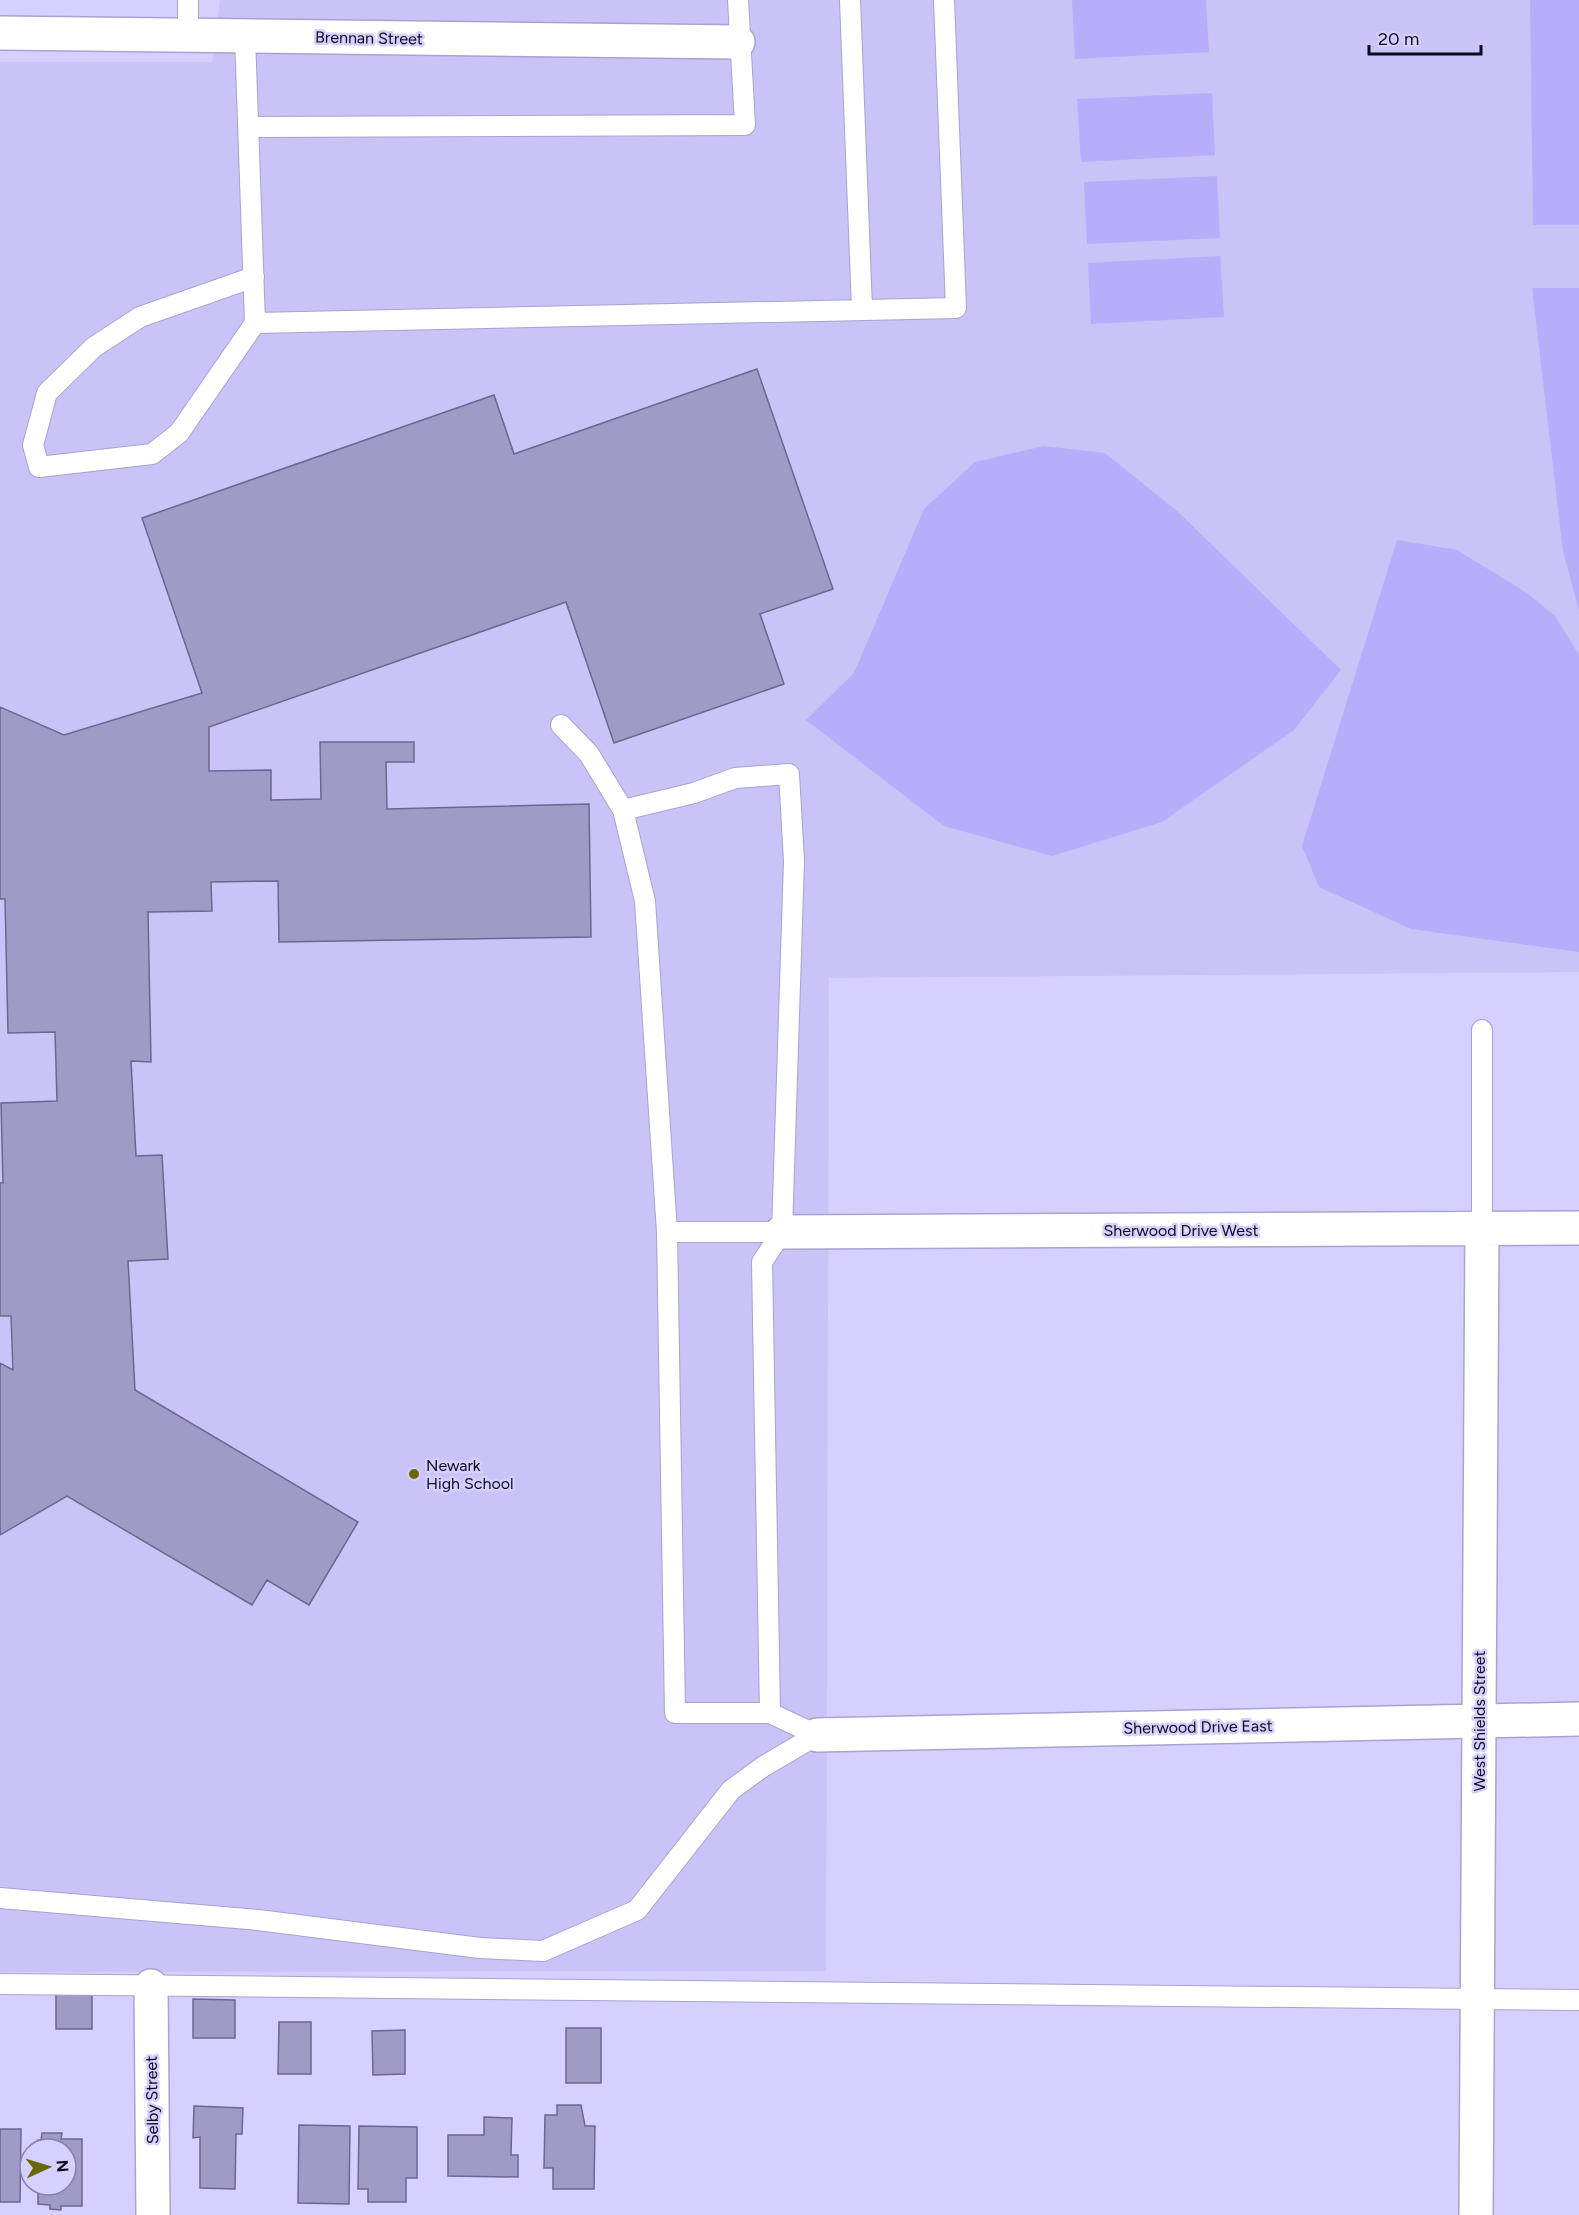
<svg xmlns="http://www.w3.org/2000/svg" width="1579" height="2215" font-family="Figtree,sans-serif">
<rect width="100%" height="100%" fill="#d5d0ff"/>
<path fill="#c9c3f7" d="M220 0H1579V972L829 978 826 1971 0 1972V62H212Z"/>
<path fill="#b7adfa" d="M1072 0H1206L1209 52 1075 59Z
M1530 0H1579V225H1533Z
M1212 93 1215 155 1081 162 1077 99Z
M1217 176 1220 238 1087 244 1084 182Z
M1220 256 1224 317 1091 324 1088 263Z
M1532 288H1579V611L1563 551Z
M1044 446 1105 453 1177 511 1341 670 1294 730 1162 822 1052 856 944 826 806 720 854 673 924 509 975 462Z
M1397 540 1457 550 1527 593 1555 616 1579 655V952L1411 929 1319 887 1302 846Z"/>
<path fill="#9f9ac6" stroke="#6c6790" stroke-width="1.5" d="M757 369 833 589 760 614 784 684 614 743 566 602 209 727V771L271 770V800L321 799 320 742H414V762H386L387 809 589 804 591 937 279 942 278 881 211 882 212 911 148 912 151 1062 131 1061 136 1156 162 1155 168 1259 128 1261 135 1390 358 1522 309 1605 267 1580 252 1605 67 1496 0 1535V1363L13 1370 11 1316H0V1183H3L1 1103 57 1101 55 1032 8 1033 5 899H0V707L64 735 202 693 142 518 494 395 514 454Z
M92 1993V2029H56V1994Z
M193 1999 235 2000V2038H193Z
M279 2022H311V2074H278Z
M566 2028H601V2083H566Z
M405 2030V2074L373 2075 372 2031Z
M557 2105H581L585 2126H595L594 2189H553V2168H544L545 2115H557Z
M194 2106 243 2108 242 2134H236L235 2189 200 2188V2137L193 2138Z
M484 2117 512 2118 511 2155H518V2177L448 2176V2135H484Z
M299 2125 350 2126 349 2204 298 2203Z
M359 2126 417 2127V2178H406V2202H368V2189H358Z
M0 2129H21L20 2202H0Z
M42 2133H62L61 2139H82V2206H61V2210L50 2209V2205L38 2204V2185H66V2149H38V2140H41Z"/>
<g fill="none" stroke-linecap="round" stroke-linejoin="round">
<g stroke="#a8a3cf" stroke-width="22">
<path id="service" d="M188 0V36
M850 0 862 309
M245 36 255 323 179 433 152 454 39 467 33 445 47 393 94 347 140 317 254 277
M248 127 745 125 738 0
M255 323 956 308 944 0
M561 725 589 754 623 810 645 901 667 1232H782
M1482 1227V1030
M667 1232 675 1713H770
M0 1898 258 1920 480 1948 543 1951 637 1910 731 1790 764 1766 817 1735 770 1713 762 1262 782 1232 794 861 789 774 735 778 694 793 623 810
M0 1984 1579 2000"/>
</g>
<g stroke="#a8a3cf" stroke-width="36">
<path id="minor" d="M0 33 738 42
M782 1232 1579 1228
M817 1735 1579 1719
M151 1986 153 2215
M1476 2215 1482 1227"/>
</g>
<use href="#service" stroke="#fff" stroke-width="20"/>
<use href="#minor" stroke="#fff" stroke-width="33"/>
</g>
<circle fill="#686905" stroke="#d5d0ff" stroke-width="2" cx="414" cy="1474" r="6"/>
<g text-anchor="middle" dominant-baseline="central" stroke-width="5" stroke-linejoin="round" paint-order="stroke">
<g font-size="16" fill="#0d0b1a" stroke="#d5d0ff">
<text transform="translate(369 38) rotate(1)">Brennan Street</text>
<text x="1181" y="1230">Sherwood Drive West</text>
<text transform="translate(1479 1721) rotate(-90)">West Shields Street</text>
<text transform="translate(1198 1727) rotate(-1)">Sherwood Drive East</text>
<text transform="translate(152 2100) rotate(-91)">Selby Street</text>
</g>
<g font-size="16" fill="#0d0b1a" stroke="#d5d0ff" text-anchor="start">
<text x="426" y="1465">Newark<tspan x="426" dy="18">High School</tspan></text>
</g>
</g>
<g transform="translate(48 2167) rotate(86)"><circle r="28" fill="#d5d0ff" stroke="#8581a3" stroke-width="1.5"/>
<path d="M0-4.5L10 22L0 15L-10 22Z" fill="#686905"/>
<text y="-9" font-size="16" font-weight="bold" text-anchor="middle" fill="#0d0b1a">N</text>
</g>
<path d="M1369 45v9h112v-9" fill="none" stroke="#0d0b1a" stroke-width="3"/>
<text x="1378" y="45" font-size="18" fill="#0d0b1a" stroke="#d5d0ff" stroke-width="4.5" paint-order="stroke">20 m</text>
</svg>
